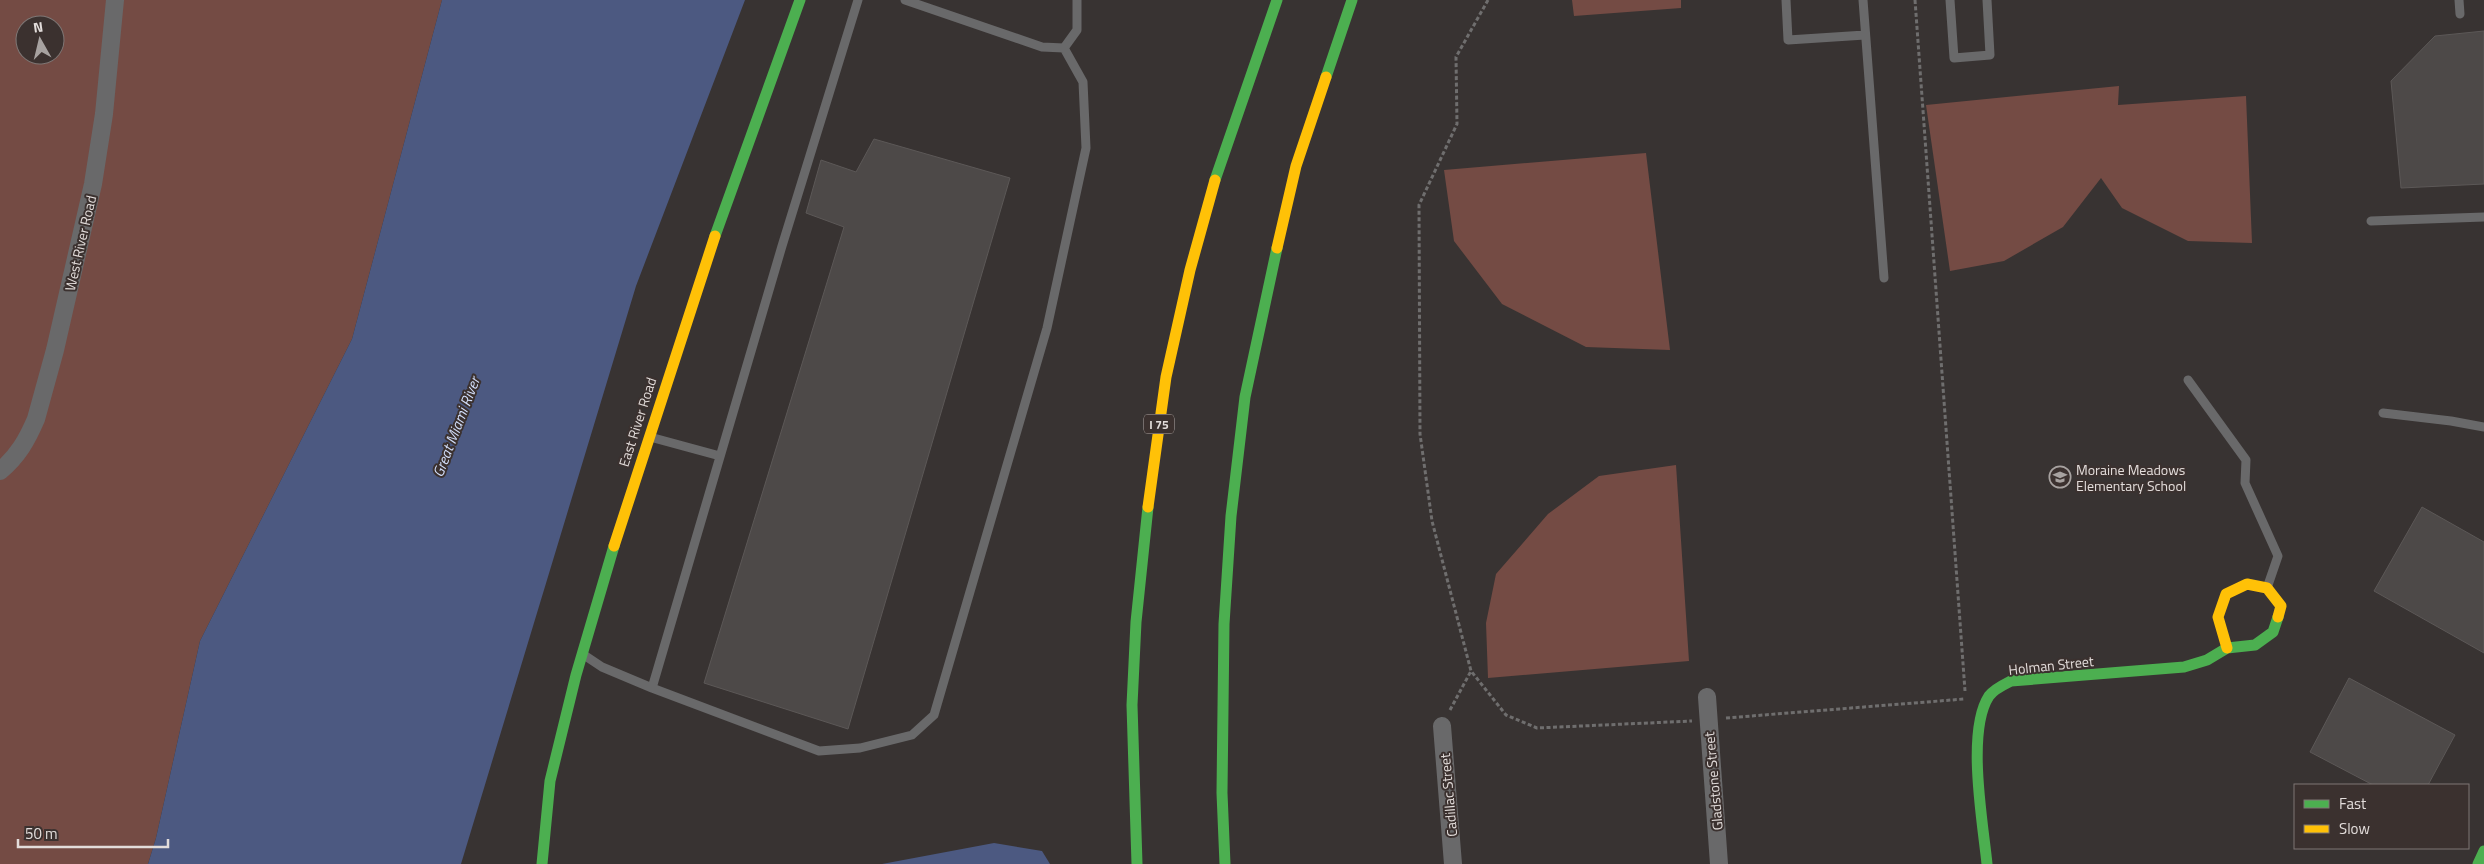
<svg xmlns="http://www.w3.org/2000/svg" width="2484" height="864" font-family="'Titillium Web',sans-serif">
<rect width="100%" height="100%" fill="#383332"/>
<path fill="#744b44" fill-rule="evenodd" d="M0 0H442L352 339 200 641 156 838 148 864H0ZM25 25H55V55H25Z
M1572 0H1681V8L1574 16Z
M2119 86 2118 105 2246 96 2252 243 2188 241 2122 208 2101 178 2063 227 2004 261 1950 271 1926 105Z
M1646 153 1670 350 1586 347 1502 304 1454 241 1444 170Z
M1676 465 1689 661 1488 678 1486 623 1496 574 1548 514 1599 476Z"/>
<path fill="#4c5981" d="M442 0H745L636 286 461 864H148L156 838 200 641 352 339Z
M994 843 1042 851 1050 864H882Z"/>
<path fill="#4d4948" stroke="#5c5857" d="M2484 31V184L2401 188 2391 81 2435 36Z
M874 139 1010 178 848 729 704 683 844 227 806 213 821 160 856 172Z
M2422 507 2484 542V653L2374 591Z
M2349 678 2455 735 2428 785H2373L2310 752Z"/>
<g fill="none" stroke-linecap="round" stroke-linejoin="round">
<path stroke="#6f6e6e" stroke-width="3" stroke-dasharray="4 2.5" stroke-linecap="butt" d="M1488 0 1456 57 1457 124 1419 205 1420 434 1432 521 1471 671 1506 715 1537 728 1692 721
M1915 0 1965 691
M1450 710 1471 671
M1726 718 1964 699"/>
<path stroke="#69696a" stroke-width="9" d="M905 0 1042 47 1064 48 1077 30V0
M1786 0 1788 40 1865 35
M1863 0 1884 278
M1950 0 1954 58 1990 55 1987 0
M2459 0 2460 14
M2371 221 2484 217
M2188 380 2246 460 2245 483 2278 556 2267 588
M2383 413 2451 421 2484 427
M650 437 720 456
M584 655 602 667 652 688 782 246 858 0
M652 688 819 751 860 748 912 735 934 715 1047 328 1086 148 1083 82 1064 48"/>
<path stroke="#69696a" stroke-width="18" d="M0 471C18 456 27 440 36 419L55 350 93 184 104 114 115 0
M1707 697 1719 864
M1442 726 1453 864"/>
<path stroke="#4caf50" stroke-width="11" d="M1326 77 1352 0
M1215 180 1277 0
M715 236 800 0
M542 864 550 781 576 675 614 546
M1137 864 1132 705 1136 622 1148 507
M1225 864 1222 793 1224 624 1231 516 1245 397 1277 248
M1987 864C1983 823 1966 731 1989 696 1994 689 2003 685 2011 681L2184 667 2207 660 2227 648 2255 645 2273 632 2278 617
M2478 864 2484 851"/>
<path stroke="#ffc107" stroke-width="11" d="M1277 248 1296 166 1326 77
M1148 507 1166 377 1190 270 1215 180
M614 546 715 236
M2227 648 2218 617 2226 594 2247 584 2267 588 2281 606 2278 617"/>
</g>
<defs>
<g id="school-ring" transform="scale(1.125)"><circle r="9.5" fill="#3b312f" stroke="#a7a2a0" stroke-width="1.5"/><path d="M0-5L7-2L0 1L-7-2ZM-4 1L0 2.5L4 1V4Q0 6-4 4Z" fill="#a7a2a0"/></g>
</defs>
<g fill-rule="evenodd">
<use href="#school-ring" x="2060" y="477"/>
</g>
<g text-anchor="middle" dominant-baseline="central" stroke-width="4" stroke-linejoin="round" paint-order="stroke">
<rect fill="#3b312f" stroke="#b1a9a7" stroke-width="1" x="1144" y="414.5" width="30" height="19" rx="4"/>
<g font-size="12" font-weight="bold" fill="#e3dddb">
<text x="1159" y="424">I 75</text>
</g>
<g font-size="14" fill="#e3dddb" stroke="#3b312f">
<text transform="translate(80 243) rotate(-77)">West River Road</text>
<text transform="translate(637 422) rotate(-72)">East River Road</text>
<text transform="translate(2051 665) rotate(-6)">Holman Street</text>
<text transform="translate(1713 781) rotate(-95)">Gladstone Street</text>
<text transform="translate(1448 795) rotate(-95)">Cadillac Street</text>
</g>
<g font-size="14" fill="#e3dddb" stroke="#3b312f" text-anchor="start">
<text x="2076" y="469">Moraine Meadows<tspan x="2076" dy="16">Elementary School</tspan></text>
</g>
<g font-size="15" font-style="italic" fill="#d2defa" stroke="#3b312f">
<text transform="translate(456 427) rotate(-69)">Great Miami River</text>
</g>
</g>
<rect x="2294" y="784" width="175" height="65" fill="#3b312f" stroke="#7e7674"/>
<rect x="2304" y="800" width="25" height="8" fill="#4caf50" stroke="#7e7674"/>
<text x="2339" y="809" font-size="15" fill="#e3dddb">Fast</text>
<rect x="2304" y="825" width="25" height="8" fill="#ffc107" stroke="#7e7674"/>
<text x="2339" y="834" font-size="15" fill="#e3dddb">Slow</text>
<g transform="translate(40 40) rotate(352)"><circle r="24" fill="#3b312f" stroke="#7e7674"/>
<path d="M0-4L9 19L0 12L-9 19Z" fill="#a7a2a0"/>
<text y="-8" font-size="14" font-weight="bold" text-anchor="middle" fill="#e3dddb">N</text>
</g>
<path d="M18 839v8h150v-8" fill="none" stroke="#e3dddb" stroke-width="2.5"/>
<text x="25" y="839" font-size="15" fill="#e3dddb" stroke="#3b312f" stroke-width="4" paint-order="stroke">50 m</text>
</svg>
